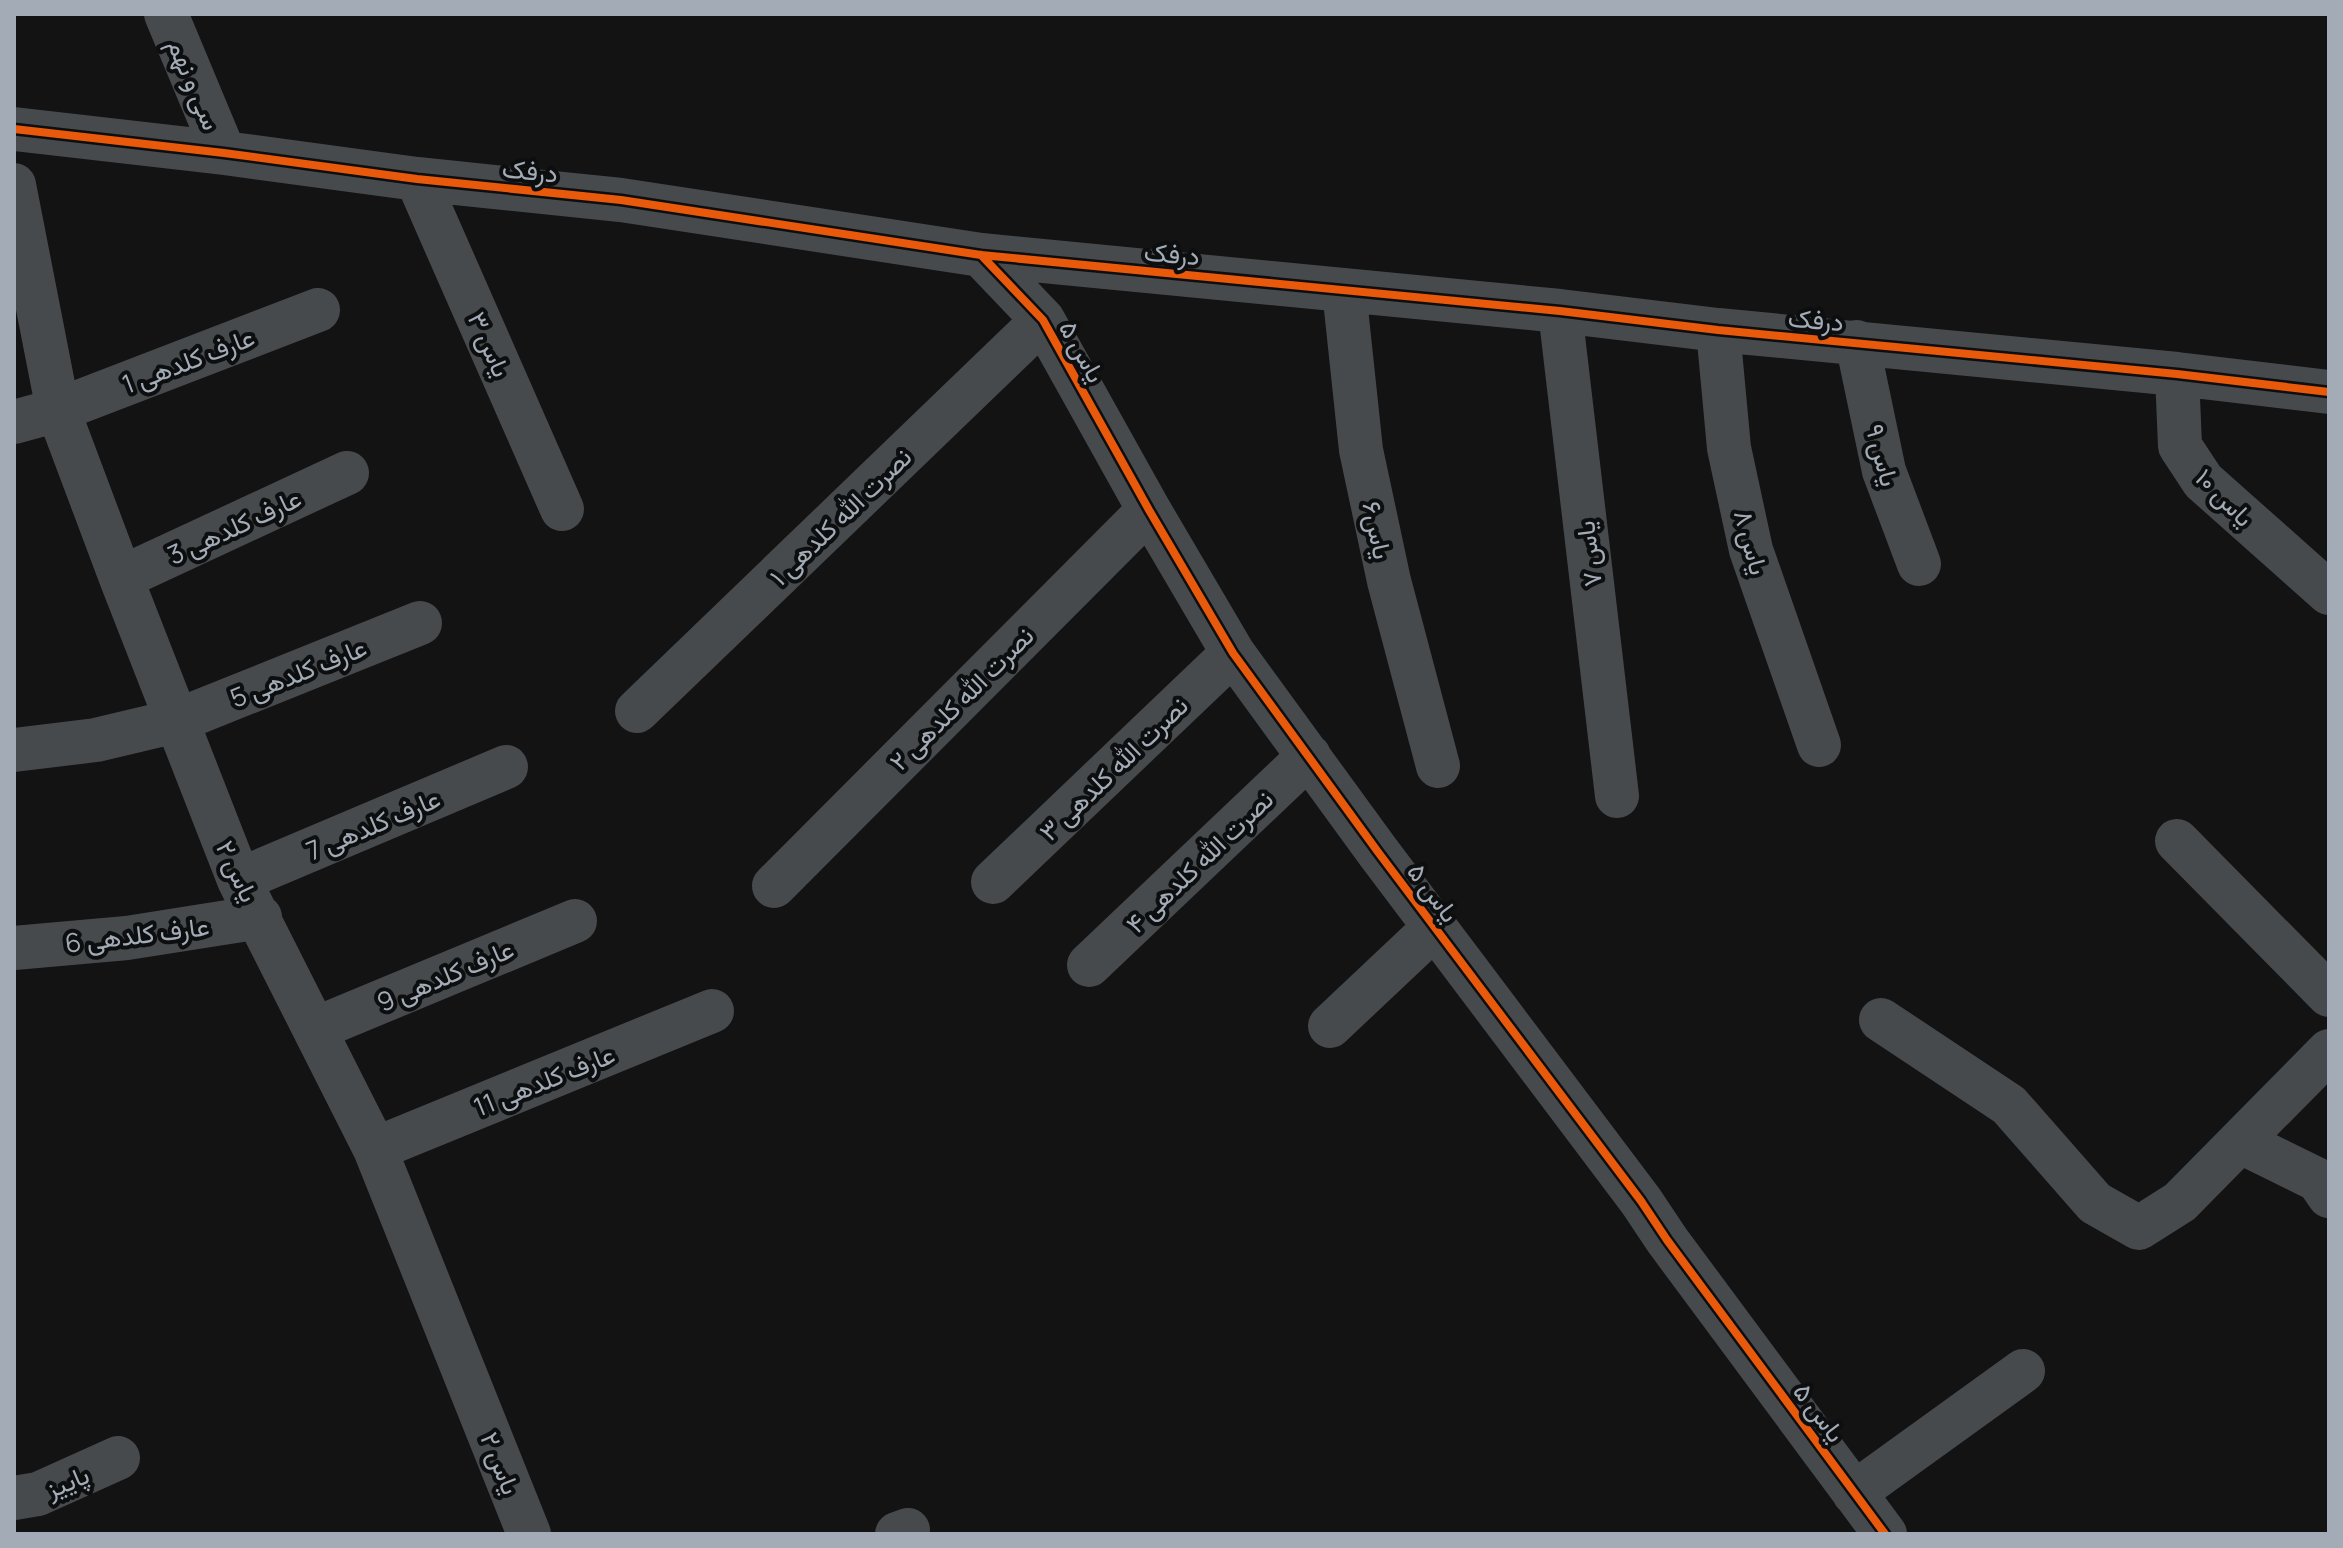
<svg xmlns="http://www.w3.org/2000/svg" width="2343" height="1548" font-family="Manrope,Vazirmatn,sans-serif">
<rect width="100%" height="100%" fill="#131313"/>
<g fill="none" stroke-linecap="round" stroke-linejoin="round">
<path stroke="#474a4c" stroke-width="44" d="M166 14 224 153
M14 129 224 153 417 179 621 200 981 255 1560 311 1718 330 2177 374 2329 392
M417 179 562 509
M14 185 58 410 121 578 239 880 375 1149 529 1534
M981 255 1043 320 1149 510 1233 653 1378 852 1641 1201 1667 1240 1885 1534
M1344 290 1361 450 1389 581 1438 766
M1560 311 1617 796
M1718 330 1729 448 1751 550 1819 745
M1857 342 1884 471 1919 564
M2177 374 2180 446 2203 481 2329 593
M14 422 58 410 318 310
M121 578 347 473
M637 711 1043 320
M14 750 96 740 176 721 420 623
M2177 841 2329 995
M239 880 506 767
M993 882 1233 653
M774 886 1149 510
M14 948 127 938 260 917
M1089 965 1309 756
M1881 1020 2009 1105 2095 1203 2139 1228 2180 1202 2329 1051
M1330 1026 1435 927
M315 1029 575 921
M2241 1142 2318 1180 2329 1196
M375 1149 712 1011
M1854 1493 2023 1371
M14 1498 38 1494 118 1458
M897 1534 908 1530"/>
<g stroke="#0d0e0f" stroke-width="13">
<path id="cycleway" d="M14 129 224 153 417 179 621 200 981 255 1560 311 1718 330 2177 374 2329 392
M981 255 1043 320 1149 510 1233 653 1378 852 1641 1201 1667 1240 1885 1534"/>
</g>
<use href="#cycleway" stroke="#e8590c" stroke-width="8"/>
</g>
<g text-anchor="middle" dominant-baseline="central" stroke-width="8" stroke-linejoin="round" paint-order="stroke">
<g font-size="26" fill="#a3acb6" stroke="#0d0e0f">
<text transform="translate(195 84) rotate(67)">سی و نهم</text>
<text transform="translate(530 170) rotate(6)">درفک</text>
<text transform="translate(1172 253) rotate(5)">درفک</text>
<text transform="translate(1816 319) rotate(5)">درفک</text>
<text transform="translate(490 344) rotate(66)">یاس ۳</text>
<text transform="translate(1083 351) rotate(61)">یاس ۵</text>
<text transform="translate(188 360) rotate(-21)">عارف کلدهی 1</text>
<text transform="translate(1883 455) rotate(75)">یاس ۹</text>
<text transform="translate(2225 497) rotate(45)">یاس ۱۰</text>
<text transform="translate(840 516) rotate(-44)">نصرت الله کلدهی ۱</text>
<text transform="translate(234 526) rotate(-25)">عارف کلدهی 3</text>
<text transform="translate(1378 530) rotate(78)">یاس۶</text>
<text transform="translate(1752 542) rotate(75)">یاس ۸</text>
<text transform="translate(1588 554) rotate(-97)">یاس ۷</text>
<text transform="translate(298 672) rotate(-22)">عارف کلدهی 5</text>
<text transform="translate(961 698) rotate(-45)">نصرت الله کلدهی ۲</text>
<text transform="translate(1113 768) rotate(-44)">نصرت الله کلدهی ۳</text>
<text transform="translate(373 824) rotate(-23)">عارف کلدهی 7</text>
<text transform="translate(1199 861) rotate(-44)">نصرت الله کلدهی ۴</text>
<text transform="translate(238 871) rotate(65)">یاس ۲</text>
<text transform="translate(1434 892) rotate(53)">یاس ۵</text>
<text transform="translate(137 934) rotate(-7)">عارف کلدهی 6</text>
<text transform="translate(445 975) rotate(-23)">عارف کلدهی 9</text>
<text transform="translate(544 1080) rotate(-22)">عارف کلدهی 11</text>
<text transform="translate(1820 1412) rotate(53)">یاس ۵</text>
<text transform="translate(501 1463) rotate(68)">یاس ۲</text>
<text transform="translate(67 1481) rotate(-23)">پاییز</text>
</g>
</g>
<rect width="2343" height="1548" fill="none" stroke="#a3acb6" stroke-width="32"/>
</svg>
